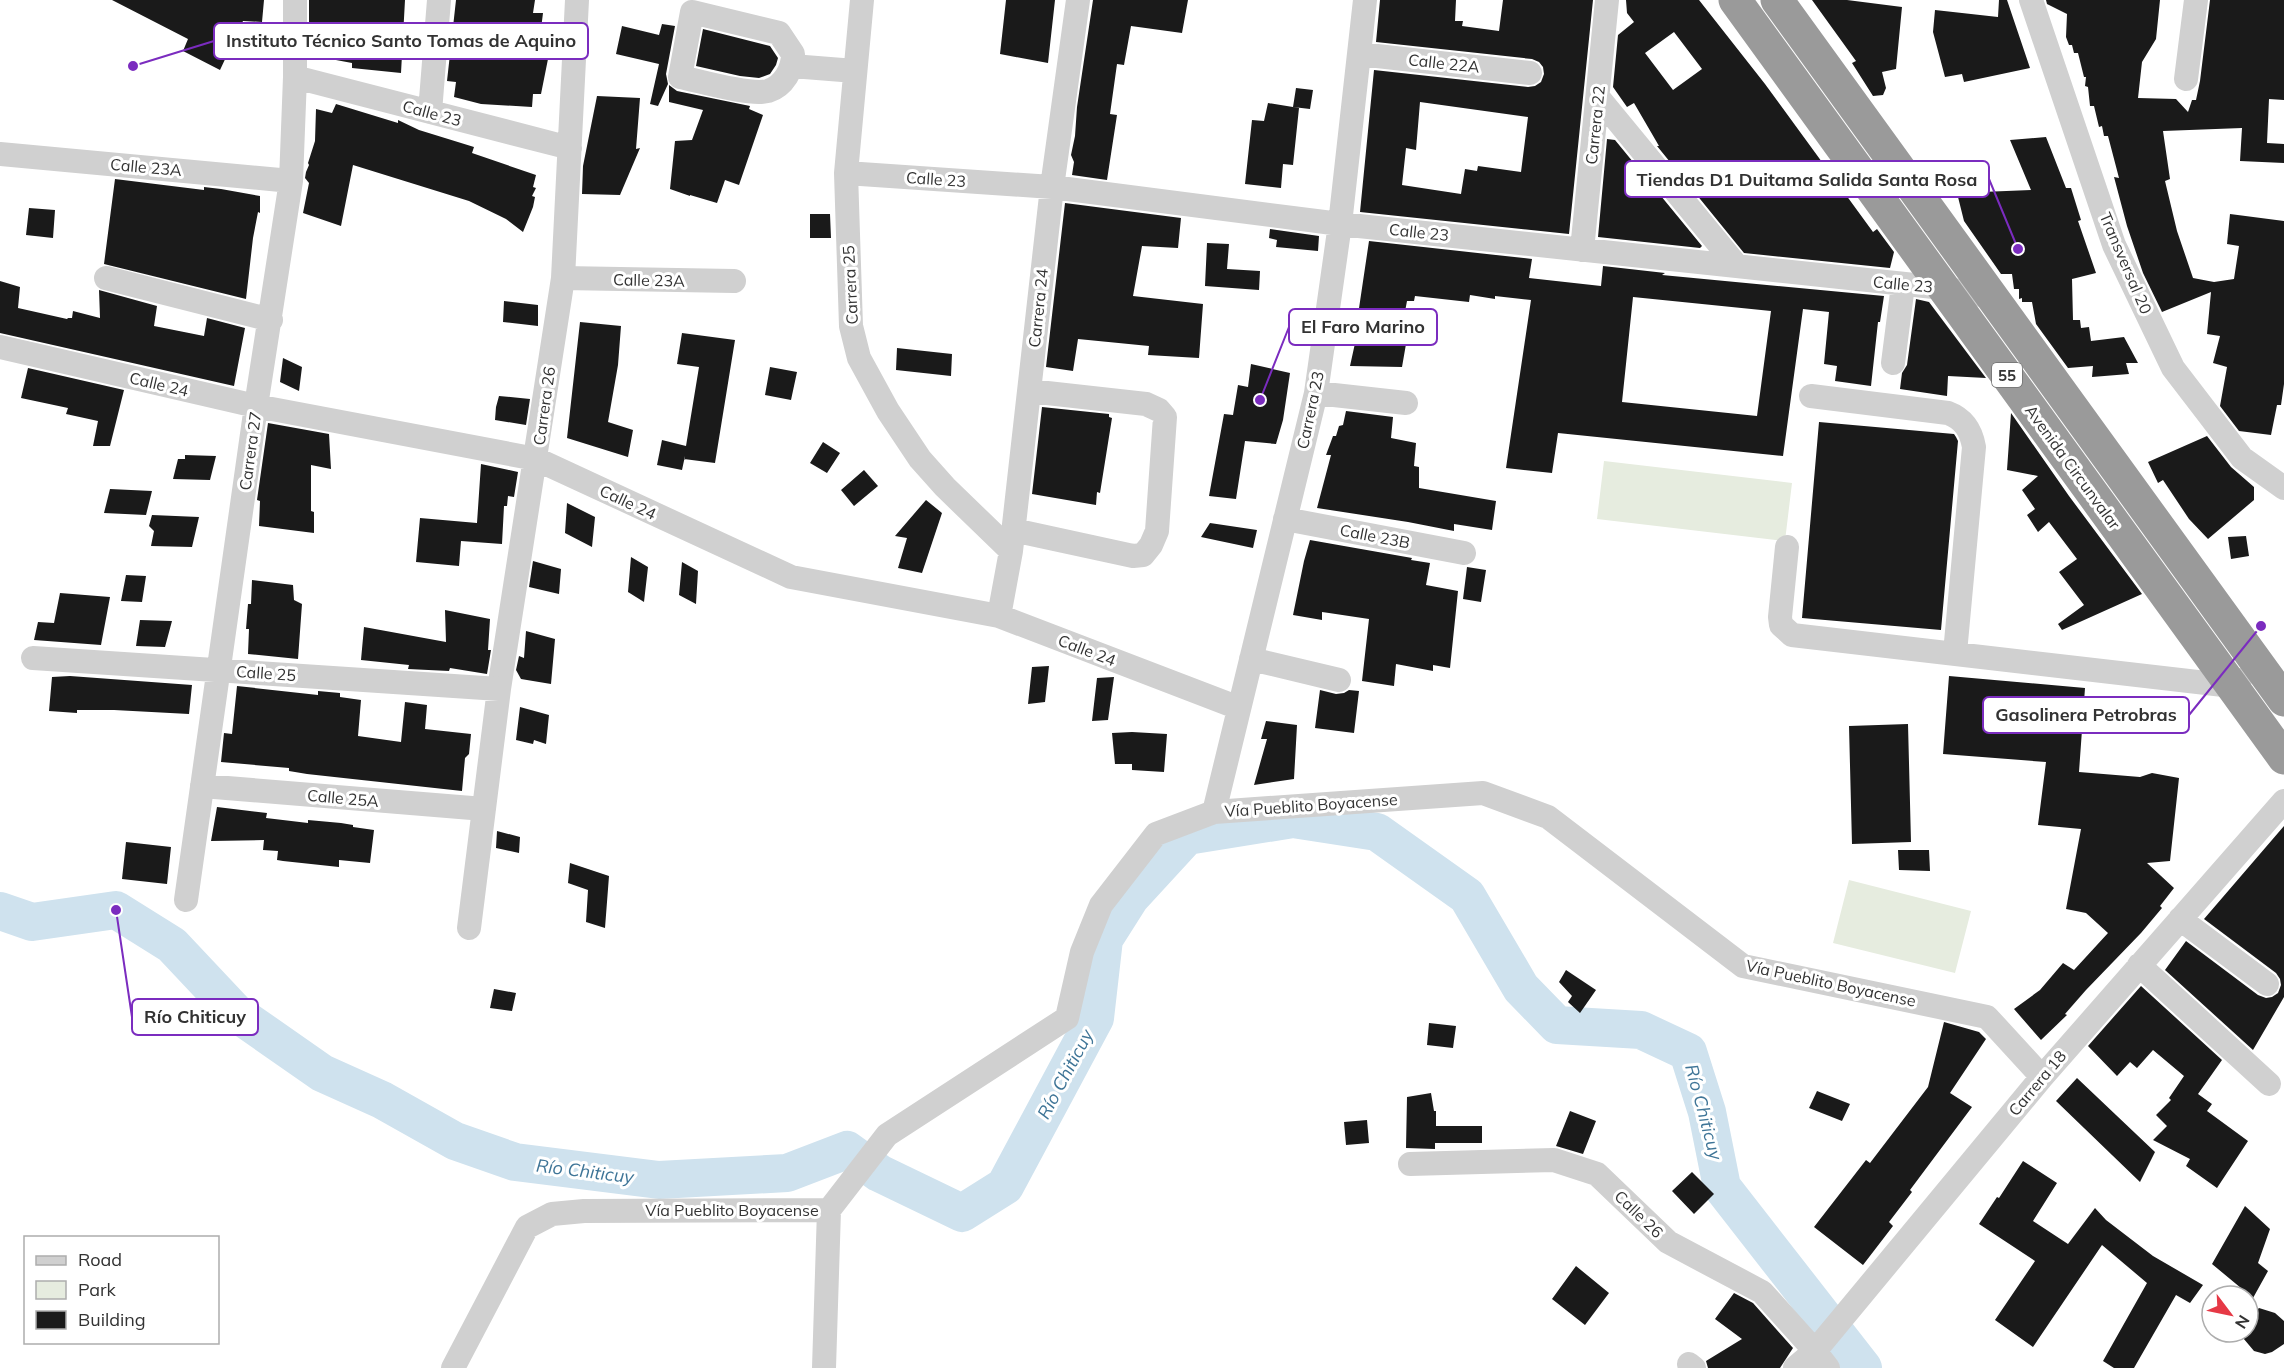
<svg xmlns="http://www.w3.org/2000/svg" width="2284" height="1368" font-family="Mulish,sans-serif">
<rect width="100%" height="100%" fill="#fff"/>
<path fill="#e6ecdf" d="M1604 461 1792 483 1785 541 1597 519Z
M1849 880 1971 911 1955 973 1833 943Z"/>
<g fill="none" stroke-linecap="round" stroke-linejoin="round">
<path stroke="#cfe2ee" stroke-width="38" d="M0 911 32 922 116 910 172 945 236 1013 322 1073 382 1100 455 1141 515 1162 659 1180 787 1173 847 1150 879 1173 962 1213 1005 1186 1095 1018 1104 939 1130 898 1187 836 1293 819 1377 832 1467 896 1521 988 1557 1025 1641 1030 1688 1052 1707 1112 1722 1187 1863 1368"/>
</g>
<path fill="#1a1a1a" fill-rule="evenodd" d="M112 0H264L262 22 243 21 220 70 183 51 188 39Z
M309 0H405L401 73 352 68V63L309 55Z
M456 0H535L533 13H543L539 45 548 46V59L541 94H533L532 107 481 104 454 97 456 82 447 81Z
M1006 0H1055L1048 63 1000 54Z
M1093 0H1188L1182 33 1131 26 1124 65 1117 64 1110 114 1117 115 1107 180 1072 175 1074 162 1071 155 1075 136 1077 107Z
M1380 0H1456L1455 21H1463L1462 26 1499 31 1503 0H1593L1569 234 1360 212 1374 70 1528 87 1535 86 1541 82 1544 74 1543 67 1539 62 1532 59 1376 42ZM1420 102 1528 117 1521 172 1478 166 1477 171 1465 169 1461 194 1402 185 1406 148 1416 150Z
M1626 0H1699L1765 84 1873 232 1877 229 1894 252 1890 268 1744 253 1657 146H1659L1634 103 1627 107 1613 87 1618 35 1634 22 1627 13ZM1674 32 1702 69 1673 90 1645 53Z
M1812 0H1847L1902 7 1896 69 1882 72 1886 88 1883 95 1873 96 1852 63 1856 61Z
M1999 0H2007L2030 68 1964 82 1962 74 1945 77 1933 32 1935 10 1998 17Z
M2046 0H2160L2156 39 2142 62 2138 98 2176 99 2188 112 2192 100H2196L2200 81 2210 0H2284V100L2269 99 2267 143 2284 144V163L2240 161 2242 128 2163 131 2170 179 2165 181 2177 231 2193 278 2214 282 2234 279 2239 246 2227 244 2230 214 2284 221V384L2281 405H2277L2271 435 2239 431 2220 406 2227 367 2213 363 2220 336 2207 334 2211 292 2162 312 2143 273 2127 226 2114 177 2119 178 2108 136H2104L2102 126 2099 127 2094 106H2090L2088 87 2085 86 2086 77H2084L2078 53H2074L2072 45H2069L2066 37 2067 14 2047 4Z
M662 24 675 26 666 74 668 84 658 106 650 104 659 64 616 54 622 26 659 35Z
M703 29 770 46 778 58 776 65 770 74 759 78 740 76 696 66Z
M669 85 677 91 750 106 749 109 763 115 739 185 725 180 717 203 690 195V196L670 189 675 141 692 140 703 110 669 102Z
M1296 88 1313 90 1310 109 1293 107Z
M597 96 640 98 636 149 640 148 620 195 582 194 583 166Z
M1268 103 1299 108 1293 165 1283 164 1281 188 1245 184 1252 120 1264 121Z
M336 104 398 123V120L419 130 474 147 472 153 536 175 533 187 536 188 532 196 535 197 533 207 523 232 506 219 469 201 353 165 341 226 303 213 309 183 305 178 306 172 309 165 308 163 315 141 316 109 332 113Z
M2046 137 2066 188H2071L2081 220 2078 221 2096 273 2072 279 2073 320H2080L2081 328 2089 327 2091 341 2124 337 2138 363H2126L2129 374 2092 377 2093 366 2068 368 2036 324 2032 302H2022V298L2019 299V289H2014L2012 274H2001L1964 221 1957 193 2031 190 2010 140Z
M1607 139 1615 140 1702 246 1700 248 1598 237Z
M115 179 204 190V187L221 189 260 196V213L258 212 253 238 246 299 104 264Z
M1065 203 1181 218 1178 248 1142 246 1133 296 1203 304 1199 358 1148 355 1149 346 1078 339 1073 371 1046 367Z
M29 208 55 210 53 238 26 235Z
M810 214H830L831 238H810Z
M1270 229 1319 236 1318 251 1276 247 1277 240 1269 238Z
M1369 241 1532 259 1529 278 1601 286 1603 266 1665 273 1662 275 1884 296 1880 322H1878L1871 386 1835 381 1837 366 1824 364 1829 312 1803 309 1783 456 1558 433 1552 473 1506 468 1531 300 1495 296V299L1470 295 1469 302 1415 296 1414 301H1407L1399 343 1406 344 1402 367 1350 366 1361 316 1358 315ZM1633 297 1771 311 1757 416 1622 402Z
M1207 243 1229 244 1227 269 1260 271 1259 290 1205 286Z
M0 281 20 287 18 308 67 319 68 318H72L73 311 100 318 99 290 157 306 154 326 204 336 207 318 245 328 234 386 0 333Z
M1916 299 1929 302 1986 378 1948 376 1947 396 1900 389 1902 373 1907 365Z
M504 301 538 305V326L503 322Z
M580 322 621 326 618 365 608 422 633 430 628 457 567 438Z
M682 333 735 340 715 463 684 459 685 456 682 470 657 465 662 440 686 446 699 367 677 364Z
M897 348 952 354 951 376 896 370Z
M283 358 302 367 299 391 280 382Z
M1251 364 1290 373 1283 420 1276 444 1245 441 1236 499 1209 496 1224 414 1233 415 1238 385 1248 387Z
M770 367 797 372 791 400 765 395Z
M28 368 124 390 110 446H93L98 421 66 414 68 408 21 398Z
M499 396 530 399 526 425 495 420 496 407Z
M1042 407 1109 414V417L1112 418 1100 493 1097 492 1096 505 1032 494Z
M1346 411 1393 417 1391 438 1416 443 1414 466 1419 467V488L1496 501 1492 530 1454 524V531L1408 522 1317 508 1331 455H1326L1333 436H1336L1339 426 1343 425Z
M2011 413 2069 496 2142 594 2062 630 2058 624 2084 605 2059 572 2077 559 2049 522 2038 532 2027 515 2035 509 2022 490 2038 476 2007 470Z
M1819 422 1954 434 1956 437 1958 441 1941 630 1802 618Z
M268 423 329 434 331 469 311 465V511L314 512V533L259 526 260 501 257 500Z
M2207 436 2231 467 2254 487V500L2208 539 2189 519 2163 480 2158 483 2148 462Z
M823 442 840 453 827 473 810 463Z
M185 455 216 456 210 480 173 479 178 459H185Z
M481 464 518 472 514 497 508 496 507 506H504L502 544 461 541 459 566 416 562 420 518 477 523Z
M864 470 878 486 854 506 841 490Z
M110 489 152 491 146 515 104 513Z
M926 500 942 513 922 573 898 568 907 538 895 536Z
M567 503 595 517 592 547 565 533Z
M152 515 199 517 192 547 151 546 154 531 149 526Z
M1210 523 1257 530 1253 548 1201 537Z
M2246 536 2249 556 2231 559 2228 537Z
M1310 540 1412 558 1411 560 1430 563 1426 585 1458 591 1450 668 1433 665V671L1396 664 1394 686 1362 681 1369 619 1329 613 1322 612V620L1293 615 1304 561Z
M631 557 648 567 644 602 628 592Z
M533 561 561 569 559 594 529 587Z
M682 562 698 571 696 604 679 595Z
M1467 567 1486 570 1481 602 1463 599Z
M126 575 146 576 142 602 121 601Z
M252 580 293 585 294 600 302 604 298 659 248 654 249 629H246L248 604H251Z
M60 593 110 597 101 645 34 640 38 622 54 623Z
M445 610 490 619 488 650H491L487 674 450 668 449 671 408 669 409 665 361 660 364 627 446 642Z
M140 620 172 621 165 647 136 646Z
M526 631 555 639 551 684 521 679 516 670 519 656 524 658Z
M1049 666 1045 702 1028 704 1032 667Z
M70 676 192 685 189 714 114 710H77V713L49 711 52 677Z
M1949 676 2085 688 2079 772 2140 777 2152 773 2179 778 2170 861 2147 863 2174 888 2160 906 2162 908 2141 933 2086 990 2065 1014 2067 1015 2041 1040 2014 1009 2040 990 2063 963 2074 970 2108 933 2086 913 2066 909 2081 829 2038 825 2046 762 1943 754Z
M1114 677 1108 720 1092 721 1097 678Z
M237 686 318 695V691L340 693V697L361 700 358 736 401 742 405 702 427 705 425 729 471 734 469 754 465 758 462 791 307 774 289 771V768L221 762 224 733 232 734Z
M1320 690 1336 694 1344 693 1349 690 1359 691 1354 733 1315 728Z
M520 707 549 715 546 744 534 740 533 744 516 740Z
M1266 721 1297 725 1294 779 1254 785 1267 739H1261Z
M1908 724 1911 842 1852 844 1849 726Z
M1132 732 1167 734 1164 772 1132 770V764H1115L1112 733Z
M217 807 267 813 266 818 308 823V820L341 823 353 825V827L374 830 370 863 339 860V867L283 861 277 860 278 851 263 850 264 840 211 841Z
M2284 826V997L2253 1050 2165 970 2186 941 2258 995 2266 998 2272 997 2278 993 2281 985 2280 979 2276 973 2204 919Z
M497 831 520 837 519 853 496 848Z
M126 842 171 847 167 884 122 879Z
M1898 850H1929L1930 871 1899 870Z
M570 863 609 876 605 928 586 922 588 890 568 883Z
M1566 970 1596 990 1580 1013 1568 1002 1572 996 1559 982Z
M2141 986 2222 1060 2198 1094 2212 1104 2207 1111 2248 1141 2217 1188 2186 1166 2190 1159 2153 1140 2167 1126 2156 1115 2171 1100 2169 1098 2184 1076 2153 1050 2137 1068 2130 1062 2117 1076 2088 1046Z
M494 989 516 993 512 1011 490 1008Z
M1944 1022 1979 1032 1986 1039 1950 1093 1972 1107 1910 1190 1912 1192 1889 1222 1893 1226 1863 1265 1814 1227 1866 1160 1870 1163 1928 1087Z
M1429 1023 1456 1026 1453 1048 1427 1045Z
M2077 1078 2155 1152 2140 1182 2056 1101Z
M1817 1091 1850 1104 1842 1121 1809 1108Z
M1431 1093 1434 1111H1436V1126H1482V1143H1435V1149L1406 1148 1407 1097Z
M1570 1111 1596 1121 1583 1154 1556 1146Z
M1367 1120 1369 1143 1346 1145 1344 1122Z
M2023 1161 2057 1183 2033 1221 2068 1244 2095 1208 2106 1220 2153 1256 2203 1285 2190 1303 2176 1295 2134 1368H2114L2103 1361 2147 1283 2102 1245 2033 1347 1995 1320 2035 1261 1979 1224 1997 1197 1999 1198Z
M1692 1172 1714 1194 1694 1214 1672 1191Z
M2245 1206 2270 1229 2258 1263 2268 1271 2253 1298 2212 1264Z
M1576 1266 1609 1293 1585 1325 1552 1299Z
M1734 1293 1753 1303 1793 1348 1780 1368H1708L1706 1361 1742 1339 1715 1319Z
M2259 1308 2275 1313 2284 1321V1344L2272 1352 2265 1354 2254 1351 2238 1332H2248V1318Z"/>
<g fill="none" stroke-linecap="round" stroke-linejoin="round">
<path stroke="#d0d0d0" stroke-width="24" d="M862 0 846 173 851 326 859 358 888 411 920 459 945 487 1011 551
M2031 0 2114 245 2173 368 2242 458 2284 488
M692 12 779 33 793 54C793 69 784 86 768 91 750 96 700 81 680 77Z
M1359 54 1530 73
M792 66 855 71
M295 77 570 148
M2186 79 2196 0
M1598 97 1737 266
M430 112 439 0
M0 154 291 181
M846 173 1052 187 1340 224 1943 288 1992 297
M1582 250 1607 0
M106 278 271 320
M563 278 734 281
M0 347 256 406 536 459 791 577 999 616 1239 708
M1893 363 1903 285
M1316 393 1406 403
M1811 396 1948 413C1964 419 1971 430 1974 447L1955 653
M1285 519 1464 553
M1013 530 1133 556 1143 555 1151 545 1157 531 1165 417 1159 410 1146 404 1029 391
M1787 547 1780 617 1781 625 1792 635 2232 686 2240 680
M999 616 1011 551 1052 187 1078 0
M33 658 499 689
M1251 659 1339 680
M202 786 484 809
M1214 812 1316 393 1340 224 1365 0
M186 900 256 406 291 181 295 77V0
M2180 919 2267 984
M469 928 499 689 563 278 577 0
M2139 965 2269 1084
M1410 1164 1554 1160 1597 1174 1668 1242 1762 1292 1815 1351 1828 1368
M829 1210 887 1135 1067 1018 1082 952 1101 905 1156 834 1214 812 1483 793 1548 817 1743 966 1987 1017 2042 1077
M1689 1364 1694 1368
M453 1368 527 1227 552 1214 584 1211 829 1210
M824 1368 829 1210
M1795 1368 1815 1351 2042 1077 2284 801"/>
<path stroke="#9a9a9a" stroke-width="33" d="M1735 0 2284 758
M1777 0 2284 700"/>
</g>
<g text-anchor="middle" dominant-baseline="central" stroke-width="6" stroke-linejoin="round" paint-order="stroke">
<rect fill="#fff" stroke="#707070" stroke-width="1.5" x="1992" y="363" width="30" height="24" rx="4.5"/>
<g font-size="15" font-weight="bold" fill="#333">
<text x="2007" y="375">55</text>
</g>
<g font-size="16" fill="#333" stroke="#fff">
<text transform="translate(1444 63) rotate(6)">Calle 22A</text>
<text transform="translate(432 113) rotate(15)">Calle 23</text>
<text transform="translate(1595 125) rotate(-84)">Carrera 22</text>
<text transform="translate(146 167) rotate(5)">Calle 23A</text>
<text transform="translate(936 179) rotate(4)">Calle 23</text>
<text transform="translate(1419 232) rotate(6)">Calle 23</text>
<text transform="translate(2126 263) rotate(67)">Transversal 20</text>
<text transform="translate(649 280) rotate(1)">Calle 23A</text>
<text transform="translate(1903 284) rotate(5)">Calle 23</text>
<text transform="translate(850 285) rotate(-93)">Carrera 25</text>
<text transform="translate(1038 308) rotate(-84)">Carrera 24</text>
<text transform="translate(159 384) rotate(13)">Calle 24</text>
<text transform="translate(544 406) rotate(-82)">Carrera 26</text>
<text transform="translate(1310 410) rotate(-78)">Carrera 23</text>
<text transform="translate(250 451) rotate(-82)">Carrera 27</text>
<text transform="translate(2073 467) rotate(54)">Avenida Circunvalar</text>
<text transform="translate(628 502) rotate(25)">Calle 24</text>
<text transform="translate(1375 536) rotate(11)">Calle 23B</text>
<text transform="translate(1087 650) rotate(21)">Calle 24</text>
<text transform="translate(266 673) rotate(4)">Calle 25</text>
<text transform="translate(343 798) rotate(5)">Calle 25A</text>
<text transform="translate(1311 805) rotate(-4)">Vía Pueblito Boyacense</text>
<text transform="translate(1831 983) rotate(12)">Vía Pueblito Boyacense</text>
<text transform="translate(2037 1083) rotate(-50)">Carrera 18</text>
<text x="732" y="1210">Vía Pueblito Boyacense</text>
<text transform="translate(1639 1214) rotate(44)">Calle 26</text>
</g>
<g font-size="18" font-style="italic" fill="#3f7597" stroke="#fff">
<text transform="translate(1065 1074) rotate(-62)">Río Chiticuy</text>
<text transform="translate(1704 1112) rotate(75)">Río Chiticuy</text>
<text transform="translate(585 1171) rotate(7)">Río Chiticuy</text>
</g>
</g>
<path fill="none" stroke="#7b2cbf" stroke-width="2" d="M133 66L214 41M2018 249L1989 179M1260 400L1289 327M2261 626L2189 715M116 910L132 1017"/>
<g fill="#7b2cbf" stroke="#fff" stroke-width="2">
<circle cx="133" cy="66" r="6"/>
<circle cx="2018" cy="249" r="6"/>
<circle cx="1260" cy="400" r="6"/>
<circle cx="2261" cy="626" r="6"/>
<circle cx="116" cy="910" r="6"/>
</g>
<g fill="#fff" stroke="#7b2cbf" stroke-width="2">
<rect x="214" y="23" width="374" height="36" rx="6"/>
<rect x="1625" y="161" width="364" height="36" rx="6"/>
<rect x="1289" y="309" width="148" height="36" rx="6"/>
<rect x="1983" y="697" width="206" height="36" rx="6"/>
<rect x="132" y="999" width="126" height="36" rx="6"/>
</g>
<g font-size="18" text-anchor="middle" font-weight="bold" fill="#333">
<text x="401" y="47">Instituto Técnico Santo Tomas de Aquino</text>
<text x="1807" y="186">Tiendas D1 Duitama Salida Santa Rosa</text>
<text x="1363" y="333">El Faro Marino</text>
<text x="2086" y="721">Gasolinera Petrobras</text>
<text x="195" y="1023">Río Chiticuy</text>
</g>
<rect x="24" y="1236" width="195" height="108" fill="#ffffff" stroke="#adadad" stroke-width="1.5"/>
<rect x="36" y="1256" width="30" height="9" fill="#d0d0d0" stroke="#adadad" stroke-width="1.5"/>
<text x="78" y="1266" font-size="18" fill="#333333">Road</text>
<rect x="36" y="1281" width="30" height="18" fill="#e6ecdf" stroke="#adadad" stroke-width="1.5"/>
<text x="78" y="1296" font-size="18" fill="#333333">Park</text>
<rect x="36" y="1311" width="30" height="18" fill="#1a1a1a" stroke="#adadad" stroke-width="1.5"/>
<text x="78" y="1326" font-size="18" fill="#333333">Building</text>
<g transform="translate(2230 1314) rotate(122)"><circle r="28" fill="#ffffff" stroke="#adadad" stroke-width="1.5"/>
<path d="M0-4.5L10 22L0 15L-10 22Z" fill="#e63946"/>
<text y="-9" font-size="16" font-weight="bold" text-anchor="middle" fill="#333333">N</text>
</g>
</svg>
